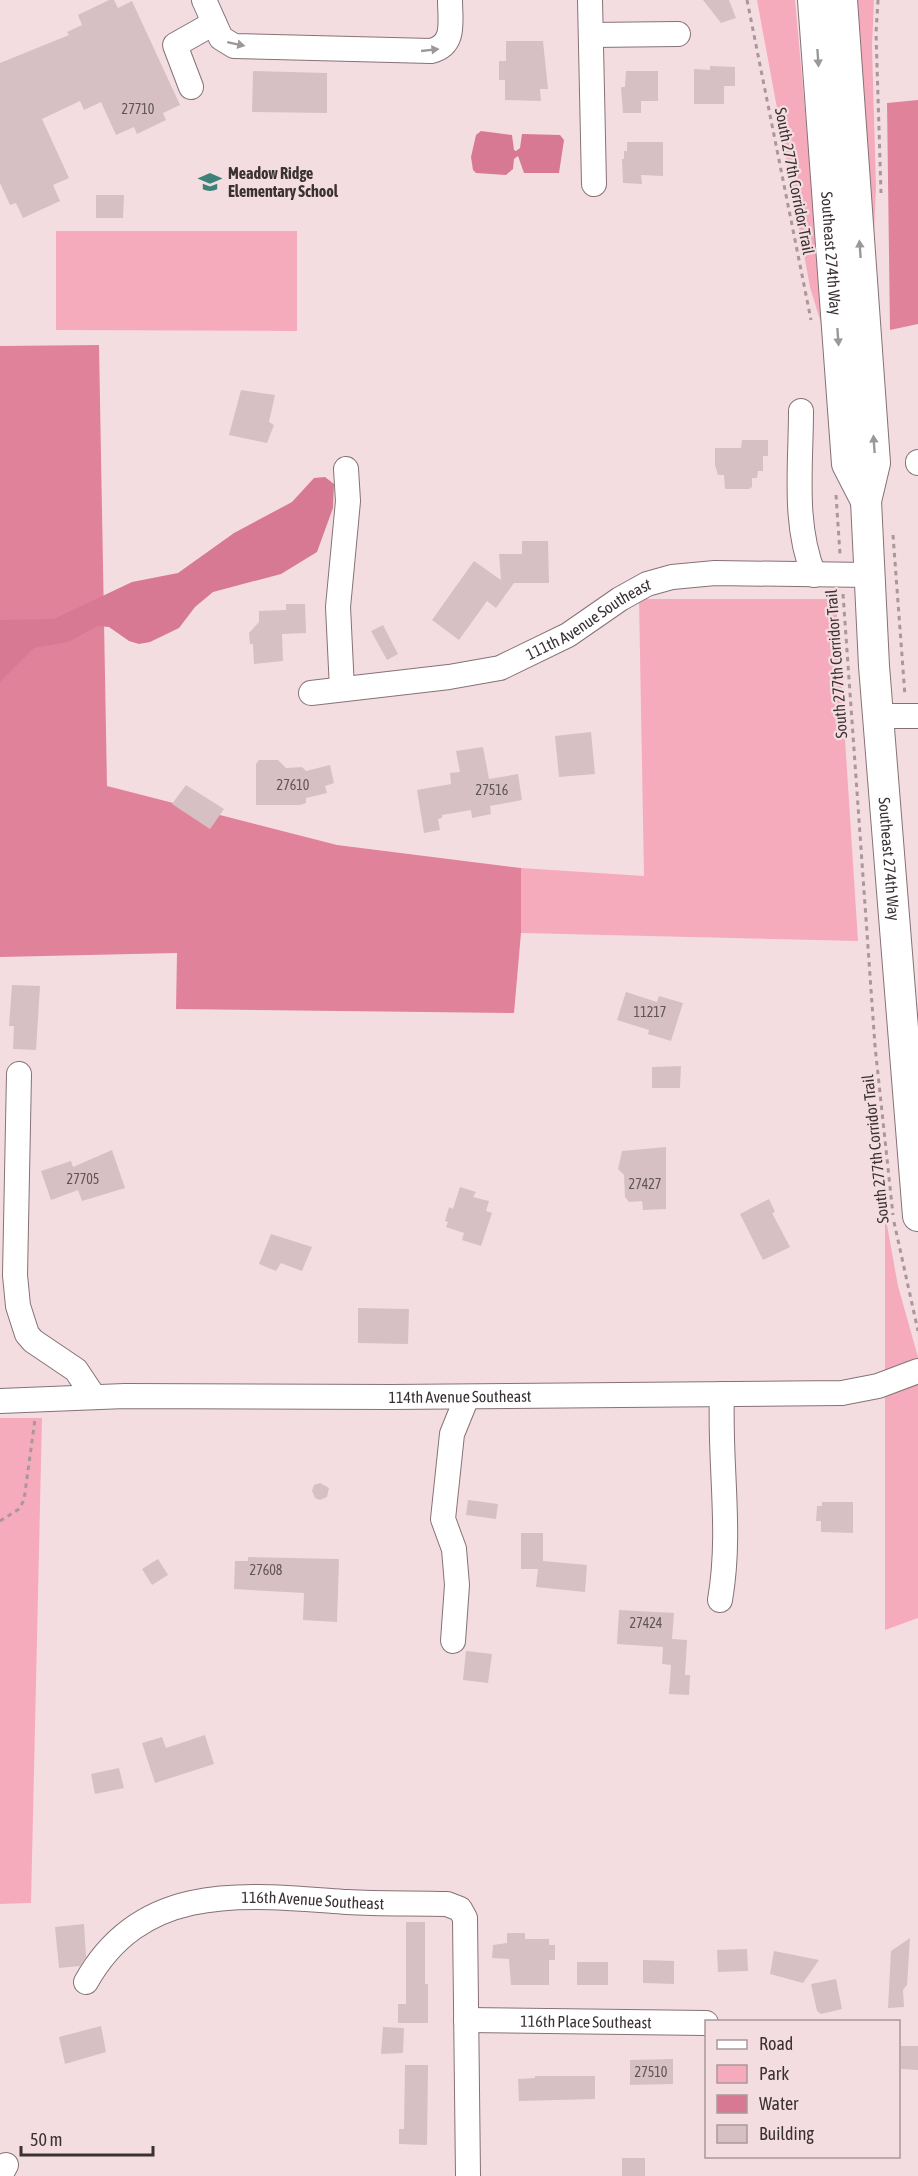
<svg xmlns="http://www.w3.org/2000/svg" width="918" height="2176" font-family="'Asap Condensed',sans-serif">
<rect width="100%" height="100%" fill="#f4dde1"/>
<path fill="#f6abbd" d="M757 0H795L826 340 810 287Z
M856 0H874L872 46 876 187 872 282Z
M56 231H297V331L56 330Z
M639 599H836L858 941 521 933V868L644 876Z
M885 1214 898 1286 918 1357V1618L885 1630Z
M0 1418H42L31 1903 0 1904Z"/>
<path fill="#e1829b" d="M918 100V324L890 330 887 103Z
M99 345 107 786 337 845 521 868V933L514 1013 176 1009 177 953 0 957V346Z"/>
<path fill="#d77992" d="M481 131 512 135 514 150 516 151 520 148 522 134 560 135 564 140 559 173H524L518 156 514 159 513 169 506 175 476 173 473 170 471 157 476 135Z
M325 477 334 484 333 508 317 552 281 574 213 592 195 607 179 628 150 642 139 644 129 641 109 627 98 626 68 642 34 648 0 682V620L54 619 132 582 178 573 234 533 292 502 314 478Z"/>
<path fill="#d6c0c4" d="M109 0H114L118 8 132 1 180 105 163 113 166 120 137 134 134 127 116 135 101 102 84 110 80 101 42 119 69 178 53 185 60 201 23 218 16 203 10 205 0 183V63L69 35 67 32 82 25 78 15Z
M703 0H729L736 18 721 23Z
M506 41H543L548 89H540L541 101 505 100V80H499V61H506Z
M710 66 735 67V86H724V104H694V69L710 70Z
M253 71 327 73V113L252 112Z
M626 71H658V101H641V113H623L621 87H625Z
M627 142H663V176L641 175 642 184 623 183 622 159H624V151H627Z
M96 195H124L123 218H96Z
M241 390 275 395 269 422 274 425 267 443 229 435Z
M742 440H768V456H763V471H758L757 478H752V487L749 489H725L724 475H718L715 465V448H741Z
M522 541H548L549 583H514L496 608 487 601 459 640 432 620 474 561 501 580 499 554H522Z
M286 604H305L306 633 282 634 283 661 254 664 253 644H250L249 633 259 622V611L286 610Z
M383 625 398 654 387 660 371 631Z
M591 732 595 774 559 777 555 736Z
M483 747 489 779 518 774 522 800 490 806 491 814 472 818 471 810 442 815V818L438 819 440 830 424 833 417 790 451 784 450 773 460 772 456 751Z
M259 760H278L286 768 302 767 306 771 330 765 334 783 325 786 327 793 306 798V803L300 805H256V764Z
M186 785 224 809 210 829 172 804Z
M12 985 40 986 36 1050 13 1049 14 1026H9Z
M626 992 657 1002 659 996 683 1003 671 1041 648 1034 649 1030 617 1020Z
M681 1066 680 1088H652V1067Z
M666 1147V1209L643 1210 642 1201 629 1202 625 1197 624 1175 618 1169 622 1151Z
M112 1150 125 1188 82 1201 78 1190 51 1200 41 1171 71 1161 73 1167Z
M460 1187 476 1192 473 1197 489 1201 486 1211 492 1213 481 1246 462 1240 464 1233 446 1227 448 1222 445 1221 449 1207 453 1209Z
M769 1199 775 1212 772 1213 790 1247 763 1260 740 1214Z
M271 1234 312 1247 302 1271 281 1263 276 1271 259 1264Z
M358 1308 409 1309 408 1344 358 1343Z
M320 1483 329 1488 327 1497 320 1500 315 1498 312 1491 314 1485Z
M468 1500 498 1504 496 1519 466 1515Z
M822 1502H853V1533L821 1532V1521H816L817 1506H822Z
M521 1533H543V1561L587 1565 585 1592 536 1587 538 1569H521Z
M248 1557 339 1559 337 1622 303 1620 304 1593 234 1589 235 1561H248Z
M158 1559 168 1575 152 1585 142 1569Z
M619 1610 674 1613 672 1639 687 1640 685 1675H690L689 1695 669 1694 671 1665 662 1664 663 1647 617 1644Z
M466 1651 492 1654 488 1683 463 1680Z
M205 1735 214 1764 155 1783 142 1743 162 1737 166 1748Z
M119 1768 124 1788 95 1794 91 1774Z
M406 1922H425V1984H428V2023H398V2004H406Z
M84 1924 86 1957 80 1966 59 1968 55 1927Z
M507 1933H525V1939H549V1945H555V1960H549V1985H511L509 1959 492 1958 493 1945 507 1943Z
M910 1938 907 1985 903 1990 904 2007 888 2008 891 1951Z
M747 1949 748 1971 718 1972 717 1950Z
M774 1951 819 1960 803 1983 770 1974Z
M643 1960 674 1961V1984L643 1983Z
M577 1962H608V1985H577Z
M836 1979 842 2009 821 2014 817 2011 811 1984Z
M101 2026 106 2052 65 2064 59 2037Z
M383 2027 404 2028 403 2053 381 2054Z
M901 2046H918V2070L901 2069Z
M673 2059V2084L630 2085V2060Z
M405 2065H428L427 2145 399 2144V2129H404Z
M535 2076H595V2099L519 2101 518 2079 535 2078Z
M622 2158H645V2176H622Z"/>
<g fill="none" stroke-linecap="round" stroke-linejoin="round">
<g stroke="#867276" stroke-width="26">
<g id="minor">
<path d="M204 0 221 38 234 46 431 51C456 45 450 21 450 0"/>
<path d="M590 0 594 184"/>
<path d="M591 35 678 34"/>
<path d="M191 87 175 45 214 23"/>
<path d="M801 411C801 465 793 525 814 575"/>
<path d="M918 462V463"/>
<path d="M342 689 338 607 348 501 346 469"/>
<path id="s1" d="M311 693 449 677 500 668 568 635 620 599 647 584 672 577 715 573 869 575"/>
<path d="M878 716H918"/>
<path d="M19 1074 15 1275 18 1306 27 1334 33 1341 76 1370 94 1397"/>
<path id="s2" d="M0 1401 125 1396 391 1397 842 1393 878 1386 918 1371"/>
<path d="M720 1600C732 1531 719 1463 722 1394"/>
<path d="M453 1641 457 1585 454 1549 443 1519 452 1434 467 1397"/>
<path id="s3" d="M86 1982C143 1880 247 1895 347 1902 380 1904 414 1903 447 1904L460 1909 465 1918 468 2176"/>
<path id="s4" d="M466 2020 706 2023"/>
<path d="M0 2176 6 2165"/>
</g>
</g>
<g stroke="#867276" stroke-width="32">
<g id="major">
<path id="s5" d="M813 0 847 464 866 501"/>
<path id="s6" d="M842 0 875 463 866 501 874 666 918 1216"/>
</g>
</g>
<path stroke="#a9979b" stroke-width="3" stroke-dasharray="4.5 4.5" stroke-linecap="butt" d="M747 0 811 320
M878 0 876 33 881 193
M836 495 840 554
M893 535 905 696
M843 594 875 1046 893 1215
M894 1222 918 1331
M0 1521 19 1509 24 1500 35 1419"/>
<use href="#minor" stroke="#fff" stroke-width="24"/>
<use href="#major" stroke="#fff" stroke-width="30"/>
</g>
<defs><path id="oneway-solid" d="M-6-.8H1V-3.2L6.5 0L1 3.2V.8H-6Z" transform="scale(1.5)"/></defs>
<g fill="#9c9899">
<use href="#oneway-solid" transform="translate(236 44) rotate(12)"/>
<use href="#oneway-solid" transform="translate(430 50) rotate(-6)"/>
<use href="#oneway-solid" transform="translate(818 58) rotate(86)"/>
<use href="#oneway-solid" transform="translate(860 249) rotate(-94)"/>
<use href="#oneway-solid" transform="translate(838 337) rotate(86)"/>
<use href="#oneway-solid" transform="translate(874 444) rotate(-94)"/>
</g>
<defs>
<g id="school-bare" transform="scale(1.8)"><path d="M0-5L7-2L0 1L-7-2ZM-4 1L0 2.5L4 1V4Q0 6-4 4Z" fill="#3d8279" stroke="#f4dde1" stroke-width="2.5" paint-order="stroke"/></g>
</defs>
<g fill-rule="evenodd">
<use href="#school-bare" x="210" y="182"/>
</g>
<g text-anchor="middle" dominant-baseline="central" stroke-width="4.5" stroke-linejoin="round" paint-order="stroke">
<g font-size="14" fill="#615557">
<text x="138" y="109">27710</text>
<text x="293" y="785">27610</text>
<text x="492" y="790">27516</text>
<text x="650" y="1012">11217</text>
<text x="83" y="1179">27705</text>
<text x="645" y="1184">27427</text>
<text x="266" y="1570">27608</text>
<text x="646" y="1623">27424</text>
<text x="651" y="2072">27510</text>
</g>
<g font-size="16" font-weight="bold" fill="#3a3133" stroke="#f4dde1" text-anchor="start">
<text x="228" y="173">Meadow Ridge<tspan x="228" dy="18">Elementary School</tspan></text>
</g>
<g font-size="16" fill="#3a3133" stroke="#f4dde1">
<text transform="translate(795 181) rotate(79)">South 277th Corridor Trail</text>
<text stroke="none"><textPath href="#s5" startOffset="254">Southeast 274th Way</textPath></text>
<text stroke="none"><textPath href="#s1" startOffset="292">111th Avenue Southeast</textPath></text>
<text transform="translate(836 664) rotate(-94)">South 277th Corridor Trail</text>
<text stroke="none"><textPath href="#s6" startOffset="862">Southeast 274th Way</textPath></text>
<text transform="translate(875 1149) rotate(-96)">South 277th Corridor Trail</text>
<text stroke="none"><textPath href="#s2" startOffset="460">114th Avenue Southeast</textPath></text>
<text stroke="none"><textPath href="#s3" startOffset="258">116th Avenue Southeast</textPath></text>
<text stroke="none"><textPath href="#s4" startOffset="120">116th Place Southeast</textPath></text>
</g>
</g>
<rect x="705" y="2020" width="195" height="138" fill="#f4dde1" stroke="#aa989b" stroke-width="1.5"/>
<rect x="717" y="2040" width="30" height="9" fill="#ffffff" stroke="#aa989b" stroke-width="1.5"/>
<text x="759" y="2050" font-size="18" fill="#3a3133">Road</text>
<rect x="717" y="2065" width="30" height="18" fill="#f6abbd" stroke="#aa989b" stroke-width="1.5"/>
<text x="759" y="2080" font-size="18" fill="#3a3133">Park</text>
<rect x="717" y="2095" width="30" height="18" fill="#d77992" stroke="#aa989b" stroke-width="1.5"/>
<text x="759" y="2110" font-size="18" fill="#3a3133">Water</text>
<rect x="717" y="2125" width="30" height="18" fill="#d6c0c4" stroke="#aa989b" stroke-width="1.5"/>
<text x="759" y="2140" font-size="18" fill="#3a3133">Building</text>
<path d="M21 2146v9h132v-9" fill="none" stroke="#3a3133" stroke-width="3"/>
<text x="30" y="2146" font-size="18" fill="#3a3133" stroke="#f4dde1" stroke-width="4.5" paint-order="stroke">50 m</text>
</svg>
